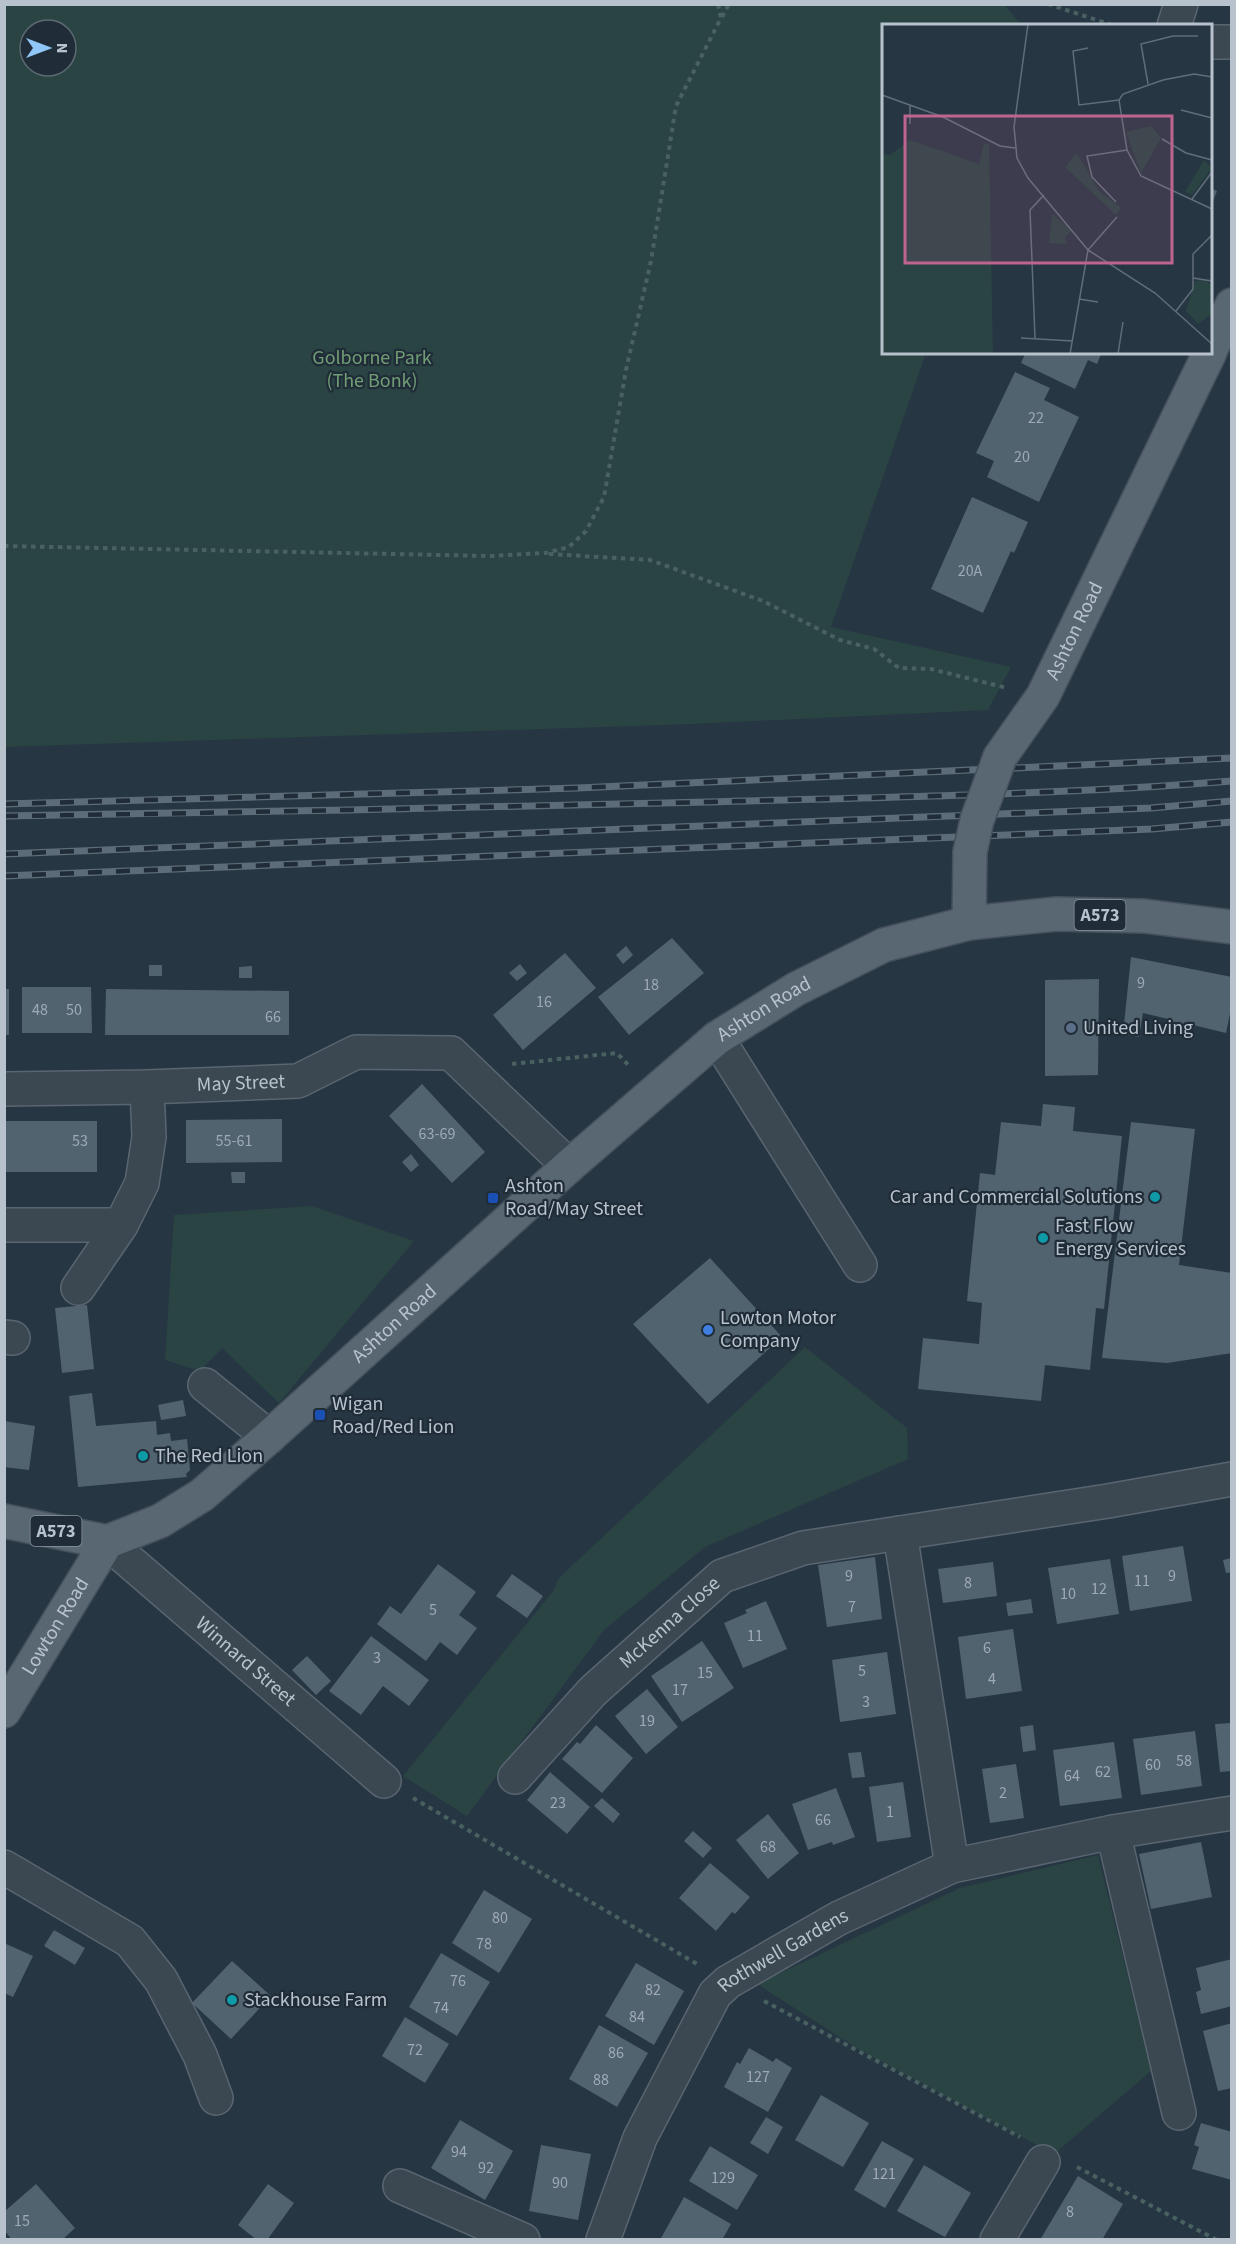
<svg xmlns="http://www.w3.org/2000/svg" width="1236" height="2244" font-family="'Source Sans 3',sans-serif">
<rect width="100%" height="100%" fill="#273643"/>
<path fill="#294443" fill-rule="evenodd" d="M4 5H1005L1021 25 884 26V352L926 353 831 627 1011 667 988 710 691 724 5 747ZM30 30H66V66H30Z
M312 1206 414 1241 279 1403 222 1348 200 1371 165 1360 174 1215Z
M805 1347 907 1428 908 1459 705 1547 604 1630 467 1816 403 1776 554 1590 559 1578Z
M1098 1855 1151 2071 1054 2154 860 2050 757 1984 960 1888Z"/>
<path fill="#526370" d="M1210 188 1217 191 1211 206H1210Z
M1026 352H1102L1097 364 1088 360 1075 389 1021 363Z
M1015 372 1050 388 1044 400 1079 417 1039 502 987 477 994 461 976 453Z
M972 497 1028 522 1014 553 1011 551 983 613 931 589Z
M672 938 704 973 629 1035 598 997Z
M626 946 633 955 623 964 616 955Z
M565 953 596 988 523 1050 493 1015Z
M1131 957 1232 977V1004L1226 1033 1189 1024V1033L1168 1031V1019L1143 1013 1139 1037 1123 1034Z
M520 964 527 973 517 981 509 973Z
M149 965H162V976H149Z
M252 966V978H239V967Z
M1099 979 1098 1075 1045 1076V980Z
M22 987H91L92 1033H22Z
M4 989H9V1035H4Z
M106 989 289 991V1035H105Z
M422 1084 485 1152 452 1183 389 1116Z
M1043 1104 1075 1107 1073 1131 1122 1136 1104 1309 1096 1308 1090 1370 1045 1365 1041 1401 918 1389 923 1338 979 1344 982 1303 967 1301 980 1173 995 1175 1001 1122 1041 1126Z
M282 1119V1162L186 1163V1120Z
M4 1121H97V1172H4Z
M1131 1122 1195 1129 1179 1265 1232 1273V1353L1167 1363 1102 1358Z
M411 1154 419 1165 411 1172 402 1162Z
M231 1172H245V1183H232Z
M710 1258 782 1337 708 1404 633 1324Z
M87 1305 94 1369 62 1373 55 1308Z
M92 1393 96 1426 156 1421 157 1435 170 1433 171 1441 187 1439 190 1470 186 1474 187 1477 78 1487 69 1396Z
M183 1400 186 1416 161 1420 158 1405Z
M4 1421 35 1426 29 1470 4 1467Z
M1183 1546 1192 1601 1130 1611 1122 1556Z
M875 1557 882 1619 827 1627 818 1565Z
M1232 1558V1572L1226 1573 1223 1560Z
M1110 1559 1119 1614 1057 1624 1048 1568Z
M993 1562 997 1596 943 1603 938 1569Z
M438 1564 476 1592 459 1615 477 1628 457 1655 440 1642 426 1661 377 1624 390 1606 401 1614Z
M512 1574 543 1596 527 1618 496 1596Z
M1031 1599 1033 1613 1008 1616 1006 1603Z
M766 1601 787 1649 743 1668 724 1623 747 1613 745 1610Z
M1013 1629 1022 1691 966 1699 958 1637Z
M371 1636 429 1680 409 1706 383 1686 361 1715 329 1691Z
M702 1641 734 1688 682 1722 651 1676Z
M887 1652 896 1714 840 1722 832 1660Z
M307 1656 331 1681 316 1695 292 1670Z
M647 1689 678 1727 646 1754 615 1716Z
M1232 1723V1771L1220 1772 1215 1724Z
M596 1725 633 1758 602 1793 562 1759 577 1742 580 1744Z
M1033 1725 1036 1750 1023 1752 1020 1727Z
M1195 1731 1202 1786 1141 1795 1133 1739Z
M1114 1742 1122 1798 1060 1806 1053 1750Z
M861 1752 865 1777 852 1778 848 1753Z
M1016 1764 1024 1818 990 1823 982 1769Z
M550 1772 590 1807 567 1834 527 1800Z
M903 1782 911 1837 877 1842 869 1787Z
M836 1788 855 1837 833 1845 832 1842 808 1850 792 1804Z
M602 1798 620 1814 613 1823 594 1806Z
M768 1814 799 1853 768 1879 736 1840Z
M693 1831 712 1848 703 1858 684 1841Z
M1201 1842 1212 1897 1151 1909 1139 1854Z
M710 1863 750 1897 735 1914 732 1912 716 1931 679 1898Z
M484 1890 532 1919 499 1973 452 1943Z
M54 1930 85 1948 75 1965 44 1946Z
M4 1943 33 1956 13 1997 4 1993Z
M441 1953 490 1982 457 2036 409 2007Z
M1232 1959V2006L1201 2014 1196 1992 1201 1990 1196 1968Z
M232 1961 271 1996 231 2039 192 2003Z
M636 1963 684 1991 654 2045 605 2016Z
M405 2017 449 2044 425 2083 382 2056Z
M1232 2023V2088L1218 2091 1203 2031Z
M599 2025 648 2053 617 2107 569 2079Z
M749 2048 773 2062 776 2058 792 2068 768 2112 724 2087 737 2062 740 2064Z
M821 2095 869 2123 843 2167 795 2140Z
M766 2117 783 2127 768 2154 750 2143Z
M460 2120 513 2151 485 2200 431 2168Z
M1201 2123 1232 2132V2180L1192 2169 1199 2147 1194 2145Z
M882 2141 914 2159 885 2208 854 2190Z
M541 2145 591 2154 578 2220 529 2211Z
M710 2146 758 2175 737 2210 689 2181Z
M924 2165 971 2193 945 2237 897 2211Z
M1078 2176 1123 2204 1102 2240H1040Z
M36 2184 75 2228 62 2240H12L5 2231V2211Z
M268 2184 294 2203 267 2240H257L238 2225Z
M684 2197 731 2224 722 2240H660Z"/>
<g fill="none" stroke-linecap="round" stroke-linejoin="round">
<g stroke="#596570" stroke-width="36">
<g id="minor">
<path d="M1174 26 1181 4"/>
<path d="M1210 42H1232"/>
<path d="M717 1038 860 1265"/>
<path id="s1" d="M4 1089 147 1087 298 1081 356 1052 451 1053 569 1166"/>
<path d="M4 1225H121L142 1183 149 1137 147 1087"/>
<path d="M78 1288 121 1225"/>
<path d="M4 1337 13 1338"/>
<path d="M205 1385 269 1437"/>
<path d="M900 1533 1108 1501 1232 1479"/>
<path id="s2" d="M107 1542 384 1781"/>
<path id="s3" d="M515 1777 593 1691 722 1576 803 1548 900 1533 952 1866"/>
<path d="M1113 1832 1179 2113"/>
<path d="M4 1867 130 1941 161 1980 200 2055 216 2098"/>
<path d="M400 2186 523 2240"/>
<path id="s4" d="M603 2240 640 2138 715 1994 728 1982 839 1918 952 1866 1113 1832 1232 1813"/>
<path d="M997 2240 1043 2162"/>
</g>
</g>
<g stroke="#45515c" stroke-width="36">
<g id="major">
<path d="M1210 351 1232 305"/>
<path id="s5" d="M1000 757 1043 696 1210 352"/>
<path d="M969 923 970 852"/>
<path d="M4 1521 107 1542"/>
<path id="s6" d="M107 1542 160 1521 202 1495 269 1437 569 1166 717 1038 796 989 884 945 969 923 1057 914 1144 916 1232 927"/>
<path id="s7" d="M4 1711 107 1542"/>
</g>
</g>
<path stroke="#496161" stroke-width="4" stroke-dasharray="4.5 4.5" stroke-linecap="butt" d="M1048 4 1115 26
M722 17 729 4
M4 546 490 556 546 553 569 547 586 531 604 497 626 370 651 261 676 106 721 18 718 4
M549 554 650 560 763 601 840 640 874 649 899 668 931 669 1007 688
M512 1064 617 1053 630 1067
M413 1798 697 1964
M764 2001 1020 2137
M1077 2167 1217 2240"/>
<use href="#minor" stroke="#3b4852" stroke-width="33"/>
<use href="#major" stroke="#596772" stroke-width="33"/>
<g stroke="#5d6c79" stroke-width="7">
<path id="rail" d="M4 804 578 788 1232 758
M4 816C239 813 473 807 708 802 882 797 1057 795 1232 781
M4 854 1151 808 1232 801
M4 876 1152 829 1232 822"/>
</g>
<use href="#rail" stroke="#202d38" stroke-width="4.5" stroke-dasharray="14" stroke-linecap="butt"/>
<g stroke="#45515c" stroke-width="36" stroke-linecap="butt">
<path id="major-bridge" d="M970 852 977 820 1000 757"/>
</g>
<use href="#major-bridge" stroke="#596772" stroke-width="33"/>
</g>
<circle fill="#5c6f8a" stroke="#202d38" stroke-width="2" cx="1071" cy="1028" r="6"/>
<g fill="#0f9aa8" stroke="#202d38" stroke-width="2">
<circle cx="1155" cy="1197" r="6"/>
<circle cx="1043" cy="1238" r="6"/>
<circle cx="143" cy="1456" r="6"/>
<circle cx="232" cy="2000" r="6"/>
</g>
<g fill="#1a4fb4" stroke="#202d38" stroke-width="2">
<rect x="487" y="1192" width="12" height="12" rx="3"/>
<rect x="314" y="1409" width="12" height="12" rx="3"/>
</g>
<circle fill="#3f7fe0" stroke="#202d38" stroke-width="2" cx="708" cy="1330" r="6"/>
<g text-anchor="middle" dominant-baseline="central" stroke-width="4.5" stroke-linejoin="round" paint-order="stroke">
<g font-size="16" fill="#9eaab5">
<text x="1036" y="418">22</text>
<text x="1022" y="457">20</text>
<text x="970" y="571">20A</text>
<text x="1141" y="983">9</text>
<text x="651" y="985">18</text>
<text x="544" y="1002">16</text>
<text x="40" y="1010">48</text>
<text x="74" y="1010">50</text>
<text x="273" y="1017">66</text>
<text x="437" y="1134">63-69</text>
<text x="80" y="1141">53</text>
<text x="234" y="1141">55-61</text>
<text x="849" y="1576">9</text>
<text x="1172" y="1576">9</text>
<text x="1142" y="1581">11</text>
<text x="968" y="1583">8</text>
<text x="1099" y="1589">12</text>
<text x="1068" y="1594">10</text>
<text x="852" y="1607">7</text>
<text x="433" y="1610">5</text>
<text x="755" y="1636">11</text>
<text x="987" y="1648">6</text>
<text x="377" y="1658">3</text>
<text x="862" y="1671">5</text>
<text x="705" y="1673">15</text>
<text x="992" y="1679">4</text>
<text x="680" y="1690">17</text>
<text x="866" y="1702">3</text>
<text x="647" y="1721">19</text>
<text x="1184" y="1761">58</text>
<text x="1153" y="1765">60</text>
<text x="1103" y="1772">62</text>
<text x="1072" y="1776">64</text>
<text x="1003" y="1793">2</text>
<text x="558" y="1803">23</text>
<text x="890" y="1812">1</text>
<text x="823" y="1820">66</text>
<text x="768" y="1847">68</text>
<text x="500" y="1918">80</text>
<text x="484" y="1944">78</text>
<text x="458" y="1981">76</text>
<text x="653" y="1990">82</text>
<text x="441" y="2008">74</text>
<text x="637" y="2017">84</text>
<text x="415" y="2050">72</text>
<text x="616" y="2053">86</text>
<text x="758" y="2077">127</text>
<text x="601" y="2080">88</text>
<text x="459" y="2152">94</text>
<text x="486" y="2168">92</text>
<text x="884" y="2174">121</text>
<text x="723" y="2178">129</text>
<text x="560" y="2183">90</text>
<text x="1070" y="2212">8</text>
<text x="22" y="2221">15</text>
</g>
<g fill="#202d38" stroke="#8a95a0" stroke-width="1.5">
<rect x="1074.5" y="900" width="51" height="30" rx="4.5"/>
<rect x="30.5" y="1516" width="51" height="30" rx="4.5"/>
</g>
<g font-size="18" font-weight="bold" fill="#b8c2cc">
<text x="1100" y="915">A573</text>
<text x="56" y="1531">A573</text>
</g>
<g font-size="20" fill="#709d74" stroke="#202d38">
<text x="372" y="358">Golborne Park<tspan x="372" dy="23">(The Bonk)</tspan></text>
</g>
<g font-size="20" fill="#b8c2cc" stroke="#202d38">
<text stroke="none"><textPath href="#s5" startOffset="147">Ashton Road</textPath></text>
<text stroke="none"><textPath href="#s6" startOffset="850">Ashton Road</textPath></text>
<text stroke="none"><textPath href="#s1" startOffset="237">May Street</textPath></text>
<text stroke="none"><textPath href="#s6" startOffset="364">Ashton Road</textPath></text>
<text stroke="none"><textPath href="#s3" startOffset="219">McKenna Close</textPath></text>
<text stroke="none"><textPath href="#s7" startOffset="99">Lowton Road</textPath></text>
<text stroke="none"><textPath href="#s2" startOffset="183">Winnard Street</textPath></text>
<text stroke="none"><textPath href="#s4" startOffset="352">Rothwell Gardens</textPath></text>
</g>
<g font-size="20" fill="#b8c2cc" stroke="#202d38" text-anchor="start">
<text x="1083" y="1028">United Living</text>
<text x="505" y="1186">Ashton<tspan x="505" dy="23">Road/May Street</tspan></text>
<text x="1143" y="1197" text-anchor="end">Car and Commercial Solutions</text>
<text x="1055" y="1226">Fast Flow<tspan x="1055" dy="23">Energy Services</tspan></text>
<text x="720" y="1318">Lowton Motor<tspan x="720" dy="23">Company</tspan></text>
<text x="332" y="1404">Wigan<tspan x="332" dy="23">Road/Red Lion</tspan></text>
<text x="155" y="1456">The Red Lion</text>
<text x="244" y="2000">Stackhouse Farm</text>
</g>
</g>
<g transform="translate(882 24)">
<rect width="330" height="330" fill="#273643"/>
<path d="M269 102 279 114 259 149 244 108ZM28 116 97 140 102 119 107 121 111 330H0V130L8 131ZM193 131H196L217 167 239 184 234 191 183 143ZM322 136 330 144 310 171 303 168ZM170 190 190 206 183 213 185 220 167 219ZM323 256 330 261V290L316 300 304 287 313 257Z" fill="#294443"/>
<path fill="none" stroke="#616e7a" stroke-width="1.5" d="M146 0 132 103 135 134 146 154 206 226M206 24 191 27 197 81 237 76M330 53 312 50 281 56 241 70 237 76 245 126 259 152 330 185M266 60 259 20 291 12H316M0 71 61 93 118 122 133 124M299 86 330 94M28 100V81M280 115 304 129 330 136M310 175 330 148M234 178 210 153 205 132 245 126M206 226 235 193M206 226 273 269 330 320M311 254 330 257M197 275 216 278M294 287 311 265V230L330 211M139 314 191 317M153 314 148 186 162 171M188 330 206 226M236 330 241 298"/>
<path fill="#be648e" fill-opacity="0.15" stroke="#be648e" stroke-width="3" d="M23 92H290V239H23Z"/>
<rect width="330" height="330" fill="none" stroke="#b8c2cc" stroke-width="3"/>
</g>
<rect width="1236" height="2244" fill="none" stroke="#b8c2cc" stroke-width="12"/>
<g transform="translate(48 48) rotate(90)"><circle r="28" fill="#202d38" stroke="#5d6973" stroke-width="1.5"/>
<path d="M0-4.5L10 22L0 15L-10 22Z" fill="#91c6f8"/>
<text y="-9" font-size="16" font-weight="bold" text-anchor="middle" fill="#b8c2cc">N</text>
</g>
</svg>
